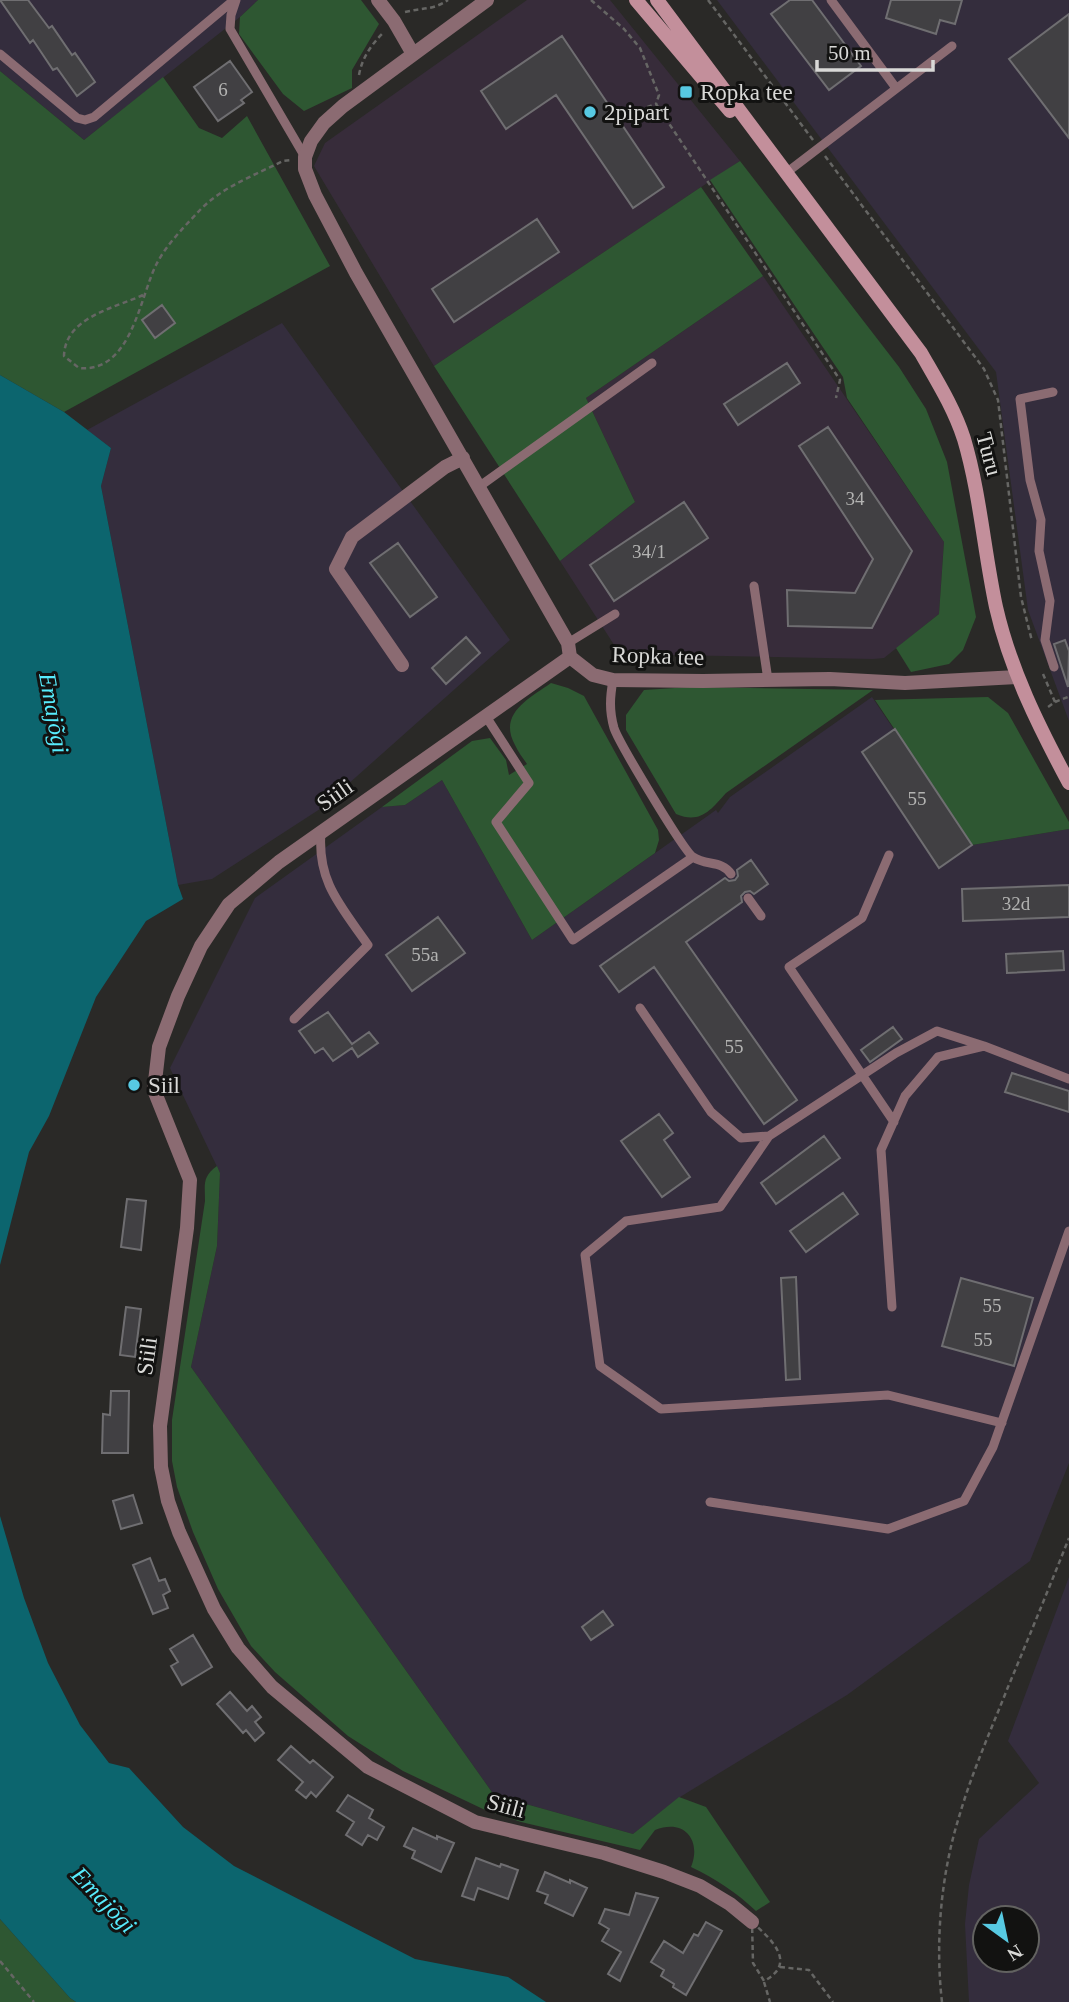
<svg xmlns="http://www.w3.org/2000/svg" width="1069" height="2002" font-family="Georgia,serif">
<rect width="100%" height="100%" fill="#2a2927"/>
<path fill="#372c3a" d="M527 0H610L740 161 434 366 314 166 325 143Z
M763 276 944 542 939 614 884 658 873 659 620 654 560 561 635 502 586 398Z"/>
<path fill="#342d3d" fill-rule="evenodd" d="M0 0H258L240 17 84 140 0 71Z
M717 0H1069V721L1028 610 996 372Z
M282 323 510 640 320 809 212 879 178 885 101 486 111 448 87 430Z
M872 697 972 845 1069 829V1463L1030 1561 847 1695 680 1797 633 1834 494 1795 191 1367 217 1246 220 1173 170 1068 255 898 382 807 405 805 442 780 532 940 716 810 718 813 730 797Z
M1069 1577V2002H969L965 1924 969 1885 979 1839 1039 1783 1008 1741ZM985 1918H1027V1960H985Z"/>
<path fill="#2e5732" d="M258 0H361L379 24 352 70V88L304 111 283 94 239 34 240 17Z
M0 71 84 140 163 77 199 128 222 138 247 116 330 266 64 412 0 375Z
M740 161 899 367 926 409 947 462 976 617 963 650 949 664 911 672 896 648 939 614 944 542 847 398 843 377 710 180Z
M701 187 763 276 586 398 635 502 560 561 434 366Z
M551 683 568 688 584 696 658 830 659 840 655 853 532 940 442 780 405 805 382 807 472 741 490 738 506 760 509 775 527 764C523 758 518 752 515 745 498 714 528 699 551 683Z
M690 687 873 690 726 793C710 811 700 824 676 814L626 730V715L644 690Z
M988 697 1008 713 1069 822V829L972 845 875 700Z
M217 1166 220 1173 217 1246 191 1367 494 1795 633 1834 679 1797 706 1807 770 1902 756 1911C736 1892 716 1879 691 1867 702 1840 684 1818 655 1830L640 1850 521 1822 483 1809 403 1771 348 1736 275 1672 251 1646 218 1589 193 1532 177 1487 172 1461V1420L205 1201C205 1184 202 1177 217 1166Z
M0 1919 70 1998 76 2002H0Z"/>
<path fill="#0c656e" d="M0 375 64 412 111 448 101 486 178 885 183 899 146 921 96 997 49 1116 29 1152 0 1265Z
M0 1516 24 1598 48 1663 80 1725 109 1763 129 1768 183 1827 234 1866 415 1959 508 1977 546 2002H76L70 1998 0 1919Z"/>
<path fill="#414043" stroke="#6f6e71" stroke-width="2" d="M0 0H28L49 28 52 26 72 55 75 53 95 82 77 96 57 68 53 70 33 40 30 43Z
M790 0H812L861 66 829 90 771 14Z
M891 0H962L955 24 940 20 936 34 886 18Z
M1069 14V138L1009 59Z
M562 36 664 187 633 208 556 95 506 129 481 91Z
M230 61 252 92 241 100 244 103 218 121 194 87Z
M537 219 559 252 454 322 432 289Z
M162 305 175 323 155 338 142 320Z
M787 363 800 383 738 425 724 404Z
M828 427 912 551 872 628 788 626 787 590 855 593 873 559 799 446Z
M684 502 708 538 614 601 590 565Z
M398 543 437 597 410 617 370 563Z
M466 637 480 653 446 684 432 668Z
M1065 640 1069 651 1068 687 1054 644Z
M895 729 972 845 939 868 862 752Z
M751 860 768 884 754 894 750 891 745 892 741 896 742 902 686 942 797 1100 764 1124 654 967 619 992 600 966 725 878 729 881 735 880 738 876 737 870Z
M1069 885V917L963 921 962 889Z
M438 917 465 953 412 991 386 955Z
M1063 951 1064 970 1007 973 1006 954Z
M328 1012 352 1044 369 1032 378 1043 358 1057 352 1048 333 1061 323 1048 315 1053 299 1031Z
M893 1027 902 1039 870 1062 861 1050Z
M1012 1073 1069 1091V1112L1005 1092Z
M659 1114 673 1133 664 1140 690 1177 662 1197 621 1141Z
M824 1136 840 1158 776 1204 761 1183Z
M843 1193 858 1214 806 1252 790 1231Z
M127 1199 146 1201 141 1250 121 1247Z
M796 1277 800 1379 786 1380 781 1278Z
M961 1278 1033 1298 1014 1366 942 1346Z
M126 1307 141 1309 135 1357 120 1355Z
M111 1391H129L128 1453H102L103 1414 110 1415Z
M133 1495 142 1523 121 1529 113 1501Z
M150 1558 159 1581 165 1579 170 1591 163 1595 168 1608 153 1614 133 1565Z
M603 1611 613 1625 591 1640 582 1627Z
M193 1635 212 1667 182 1685 171 1666 178 1662 170 1649Z
M230 1692 247 1711 252 1706 261 1717 255 1722 264 1733 255 1741 246 1730 243 1733 217 1704Z
M291 1746 310 1763 313 1760 333 1777 316 1797 311 1792 306 1798 296 1790 303 1782 278 1760Z
M348 1795 373 1810 369 1818 384 1827 377 1840 368 1835 362 1845 346 1835 354 1822 337 1811Z
M413 1828 437 1839V1836L454 1843 441 1872 412 1858 415 1851 404 1846Z
M476 1858 500 1867 501 1864 518 1870 508 1899 478 1888 474 1900 462 1896Z
M545 1872 570 1883V1880L587 1888 573 1916 545 1903 548 1895 537 1891Z
M636 1893 658 1898 620 1981 608 1974 621 1952 602 1941 609 1929 599 1923 605 1909 629 1915Z
M706 1922 722 1931 686 1995 673 1987 674 1984 661 1976 664 1970 651 1962 664 1941 683 1953 694 1934 698 1936Z"/>
<g fill="none" stroke-linecap="round" stroke-linejoin="round">
<path stroke="#666664" stroke-width="2.5" stroke-dasharray="5 3.5" stroke-linecap="butt" d="M591 0 624 29 640 48 659 95 656 104
M708 0 813 140
M405 12C421 8 434 10 448 0
M359 75C362 58 371 45 383 33
M639 110 656 104 840 380 836 398
M825 156 984 369 998 400 1021 597 1032 641
M143 295C115 308 65 317 64 356L79 368C131 373 139 300 156 265 166 245 184 227 200 210 222 187 255 175 283 161L292 160
M1043 674 1055 702 1048 707
M1055 702 1068 697
M752 1922C771 1939 798 1963 764 1981L753 1963Z
M0 1961 34 2002
M780 1967 809 1970 833 2002
M764 1982 770 2002
M942 2002C935 1942 941 1874 959 1817 972 1772 991 1730 1008 1687 1029 1637 1049 1588 1069 1538"/>
<path stroke="#8b6b72" stroke-width="9" d="M236 0 231 15 230 29 305 157
M831 0 896 88
M0 54 77 118 85 120 94 117 234 0
M786 173 952 46
M1053 392 1020 399 1030 480 1041 520 1039 551 1050 601 1045 640 1054 667
M480 486 652 363
M754 586 768 680
M568 643 615 614
M613 680C610 697 609 710 614 728 618 741 683 850 693 857 706 866 722 860 731 874
M485 715 529 783 496 822 573 940 693 857
M889 855 862 918 789 967 894 1122
M748 898 761 916
M640 1008 711 1112 741 1138 769 1136 896 1053 937 1031 984 1046
M294 1019 368 945C341 906 317 882 321 832
M769 1136 720 1207 626 1221 585 1255 600 1366 661 1409 888 1395 1002 1423
M892 1307 881 1150 905 1096 938 1057 984 1046 1069 1079
M710 1502 888 1529 964 1501 993 1447 1069 1231"/>
<path stroke="#8b6b72" stroke-width="14" d="M378 0 394 21 413 54
M487 0 343 106 324 123 311 141 305 157V169L315 195 356 273 568 643 570 657 593 675 613 680 703 681 830 679 905 683 1017 677
M570 657 279 862 229 904 201 946 178 996 159 1047 154 1090 190 1180 187 1228 160 1426 161 1467 168 1501 179 1532 214 1609 238 1648 272 1687 368 1767 475 1822 604 1853 664 1872 700 1886 730 1904 752 1922
M402 665 336 569 352 537 445 467 463 458"/>
<path stroke="#c38f9b" stroke-width="14" d="M636 0 730 111
M657 0 921 353C937 381 954 408 964 439 980 493 984 551 996 607 1010 669 1039 727 1069 783"/>
</g>
<g fill="#57c9e2" stroke="#121211" stroke-width="2.5">
<rect x="679" y="85" width="14" height="14" rx="3.5"/>
<circle cx="590" cy="112" r="7"/>
<circle cx="134" cy="1085" r="7"/>
</g>
<g text-anchor="middle" dominant-baseline="central" stroke-width="6" stroke-linejoin="round" paint-order="stroke">
<g font-size="19" fill="#b3b3b2">
<text x="223" y="89">6</text>
<text x="855" y="498">34</text>
<text x="649" y="551">34/1</text>
<text x="917" y="798">55</text>
<text x="1016" y="903">32d</text>
<text x="425" y="954">55a</text>
<text x="734" y="1046">55</text>
<text x="992" y="1305">55</text>
<text x="983" y="1339">55</text>
</g>
<g font-size="23" fill="#d9d9d7" stroke="#121211" text-anchor="start">
<text x="700" y="92">Ropka tee</text>
<text x="604" y="112">2pipart</text>
<text x="148" y="1085">Siil</text>
</g>
<g font-size="23" fill="#d9d9d7" stroke="#121211">
<text transform="translate(989 454) rotate(75)">Turu</text>
<text transform="translate(658 656) rotate(2)">Ropka tee</text>
<text transform="translate(335 795) rotate(-35)">Siili</text>
<text transform="translate(147 1356) rotate(-82)">Siili</text>
<text transform="translate(506 1806) rotate(15)">Siili</text>
</g>
<g font-size="24" font-style="italic" fill="#57ebfc" stroke="#121211">
<text transform="translate(54 713) rotate(80)">Emajõgi</text>
<text transform="translate(104 1900) rotate(46)">Emajõgi</text>
</g>
</g>
<g transform="translate(1006 1939) rotate(147)"><circle r="33" fill="#121211" stroke="#626260" stroke-width="2"/>
<path d="M0-5L12 26L0 18L-12 26Z" fill="#57c9e2"/>
<text y="-10" font-size="19" font-weight="bold" text-anchor="middle" fill="#d9d9d7">N</text>
</g>
<path d="M817 60v10h116v-10" fill="none" stroke="#d9d9d7" stroke-width="3.5"/>
<text x="828" y="60" font-size="21" fill="#d9d9d7" stroke="#121211" stroke-width="5" paint-order="stroke">50 m</text>
</svg>
